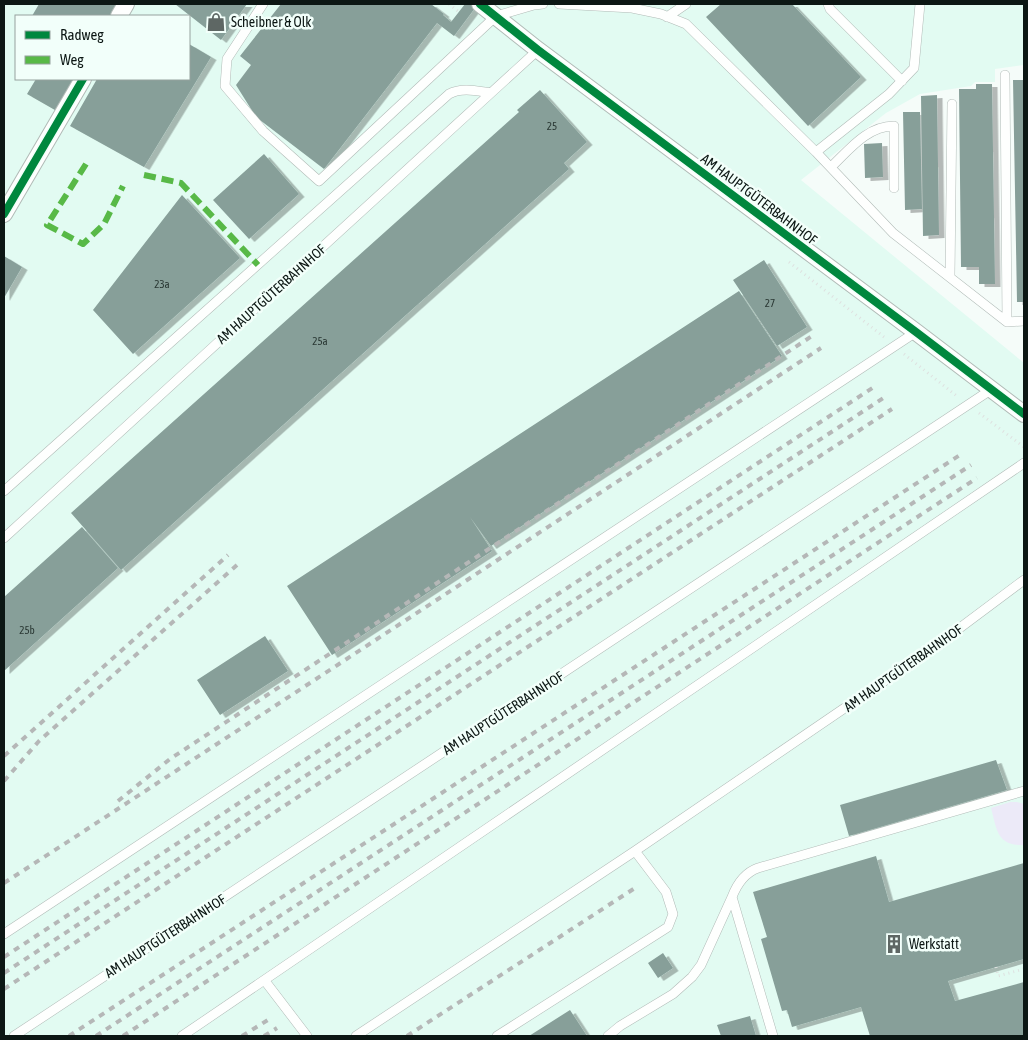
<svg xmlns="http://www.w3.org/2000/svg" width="1028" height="1040" font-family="'Asap Condensed',sans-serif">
<defs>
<filter id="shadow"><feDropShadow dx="5.5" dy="3" stdDeviation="0" flood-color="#0004"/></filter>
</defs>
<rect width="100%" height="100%" fill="#f5fcf9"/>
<path fill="#e2fbf2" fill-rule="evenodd" d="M4 4H1024V65L995 69V82H975L971 86 920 94 886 113 801 180 1024 363V1036H4ZM16 16H189V79H16Z"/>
<path fill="#eceaf8" d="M1010 802H1017L1024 804V845C997 846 997 830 991 808Z"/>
<path fill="#879f99" filter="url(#shadow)" d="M39 4H118L110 16H32Z
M175 4H247L221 40Z
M281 4H431L444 14 443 15 451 22 465 4H478L454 36 437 23 324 169 256 117 236 85 251 65 240 56Z
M721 4H792L861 77 808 126 706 17Z
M189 44 211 57 144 167 70 126 97 79H189Z
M36 79H74L55 110 27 94Z
M1013 80H1024V302H1017Z
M976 84H992L995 284H979V267H961L959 89H976Z
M540 90 587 142 564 163 569 169 121 570 71 513 519 112 517 110Z
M937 95 939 235 923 236 921 96Z
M903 112H920L922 209 905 210Z
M882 143 883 177 865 178 864 144Z
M264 154 299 194 249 239 213 200Z
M182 195 240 258 133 354 93 310Z
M4 256 22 267 4 298Z
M764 260 807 327 777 346 733 280Z
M739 291 782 356 491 546 470 517 492 551 332 655 287 586Z
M82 527 118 568 4 671V597Z
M265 636 288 671 220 715 197 680Z
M996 760 1007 790 849 836 840 805Z
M876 856 889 902 1024 863V959L948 981 955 1001 1024 982V1036H870L861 1007 792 1027 787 1010 782 1011 761 939 767 937 753 892Z
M663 953 673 968 658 978 648 963Z
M570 1010 587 1036H529Z
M750 1016 756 1036H721L717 1025Z"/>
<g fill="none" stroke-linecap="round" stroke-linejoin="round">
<g stroke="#b1bbb7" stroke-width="10">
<path id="lane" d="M263 4 227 59 225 86 263 131 319 181 496 16 534 5 543 4
M559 4 632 8 661 14 686 24 816 152 893 233 1007 322 1024 321
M828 4 830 9 902 81
M667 17 686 4
M1005 75 1007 322
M816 152 889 94 914 68 920 4
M831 167C849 150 867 126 894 126V188
M950 277 952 104
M4 491 449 94C462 87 477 91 491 93
M4 538 538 50
M4 934 916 332
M265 981 307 1036
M14 1036 992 389
M182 1036 1024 463
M356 1036 635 851 937 645 1024 580
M497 1036 668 927 673 914 666 892 635 851
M608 1036 620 1026 673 994 692 977 701 965 732 897
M773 1036 732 897C737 884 744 873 758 868L1024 791"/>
</g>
<g stroke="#b1bbb7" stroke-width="18">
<path id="street" d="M480 4 538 50 916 332 1024 414
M119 16 126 4
M4 214 83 79"/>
</g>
<path stroke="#dee1e0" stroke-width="3" stroke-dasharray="1 4" stroke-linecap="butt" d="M449 4 459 12
M789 262 884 337
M904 354 958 397
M979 413 1024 447
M996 967 998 976 1024 969"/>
<use href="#lane" stroke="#fefffe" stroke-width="9"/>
<use href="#street" stroke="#fefffe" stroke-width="16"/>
<path stroke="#b5b7b7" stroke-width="4" stroke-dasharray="6 6" stroke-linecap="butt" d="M4 756 228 555
M4 781 39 741 237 565
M118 801 170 759 812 336
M4 883 72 839 821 348
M4 957 877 385
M4 973 885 397
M4 989 892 409
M69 1036 963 453
M96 1036 971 465
M123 1036 977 478
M242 1036 271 1018
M264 1036 277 1028
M407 1036 638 886"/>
<path stroke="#58b947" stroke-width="6" stroke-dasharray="12 6" stroke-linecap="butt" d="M86 164 47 225 83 244 104 224 123 186
M144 175 181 183 258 265"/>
<g stroke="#f2fffa" stroke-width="11">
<path id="cycleway" d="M480 4 538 50 916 332 1024 414
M4 214 83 79"/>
</g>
<use href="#cycleway" stroke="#00873e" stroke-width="8"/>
</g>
<defs>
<g id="shop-bare" transform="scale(1.5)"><path d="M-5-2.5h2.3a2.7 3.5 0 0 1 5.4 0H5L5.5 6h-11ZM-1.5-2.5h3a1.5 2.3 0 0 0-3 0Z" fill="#5e6764" stroke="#f2fffa" stroke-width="2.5" paint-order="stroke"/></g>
<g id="building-bare" transform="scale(1.5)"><path d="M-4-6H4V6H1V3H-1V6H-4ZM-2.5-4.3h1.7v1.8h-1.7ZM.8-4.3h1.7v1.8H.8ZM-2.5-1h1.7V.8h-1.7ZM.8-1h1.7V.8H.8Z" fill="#5e6764" stroke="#f2fffa" stroke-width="2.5" paint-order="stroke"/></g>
</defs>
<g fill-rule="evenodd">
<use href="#shop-bare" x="216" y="22"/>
<use href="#building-bare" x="894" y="944"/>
</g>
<g text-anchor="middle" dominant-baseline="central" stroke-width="5" stroke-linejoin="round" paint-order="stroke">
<g font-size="11" fill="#2b3935">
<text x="552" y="126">25</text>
<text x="162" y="284">23a</text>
<text x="770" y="303">27</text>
<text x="320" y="341">25a</text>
<text x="27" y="630">25b</text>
</g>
<g font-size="14" fill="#0c1714" stroke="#f2fffa" text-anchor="start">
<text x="231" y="22">Scheibner &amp; Olk</text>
<text x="909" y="944">Werkstatt</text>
</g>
<g font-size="14" fill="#0c1714" stroke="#f2fffa">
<text transform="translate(759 199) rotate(37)">AM HAUPTGÜTERBAHNHOF</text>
<text transform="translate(271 294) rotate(-42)">AM HAUPTGÜTERBAHNHOF</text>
<text transform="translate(903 668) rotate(-35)">AM HAUPTGÜTERBAHNHOF</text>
<text transform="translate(503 713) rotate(-33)">AM HAUPTGÜTERBAHNHOF</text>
<text transform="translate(165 936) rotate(-33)">AM HAUPTGÜTERBAHNHOF</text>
</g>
</g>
<rect width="1028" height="1040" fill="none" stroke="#0c1714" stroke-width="10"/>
<rect x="15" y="15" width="175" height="65" fill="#f2fffa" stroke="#96a29e"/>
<rect x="25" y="31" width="25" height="8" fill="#00873e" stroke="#96a29e"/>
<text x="60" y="40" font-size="15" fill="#0c1714">Radweg</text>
<rect x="25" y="56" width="25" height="8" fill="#58b947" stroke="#96a29e"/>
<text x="60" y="65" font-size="15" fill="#0c1714">Weg</text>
</svg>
